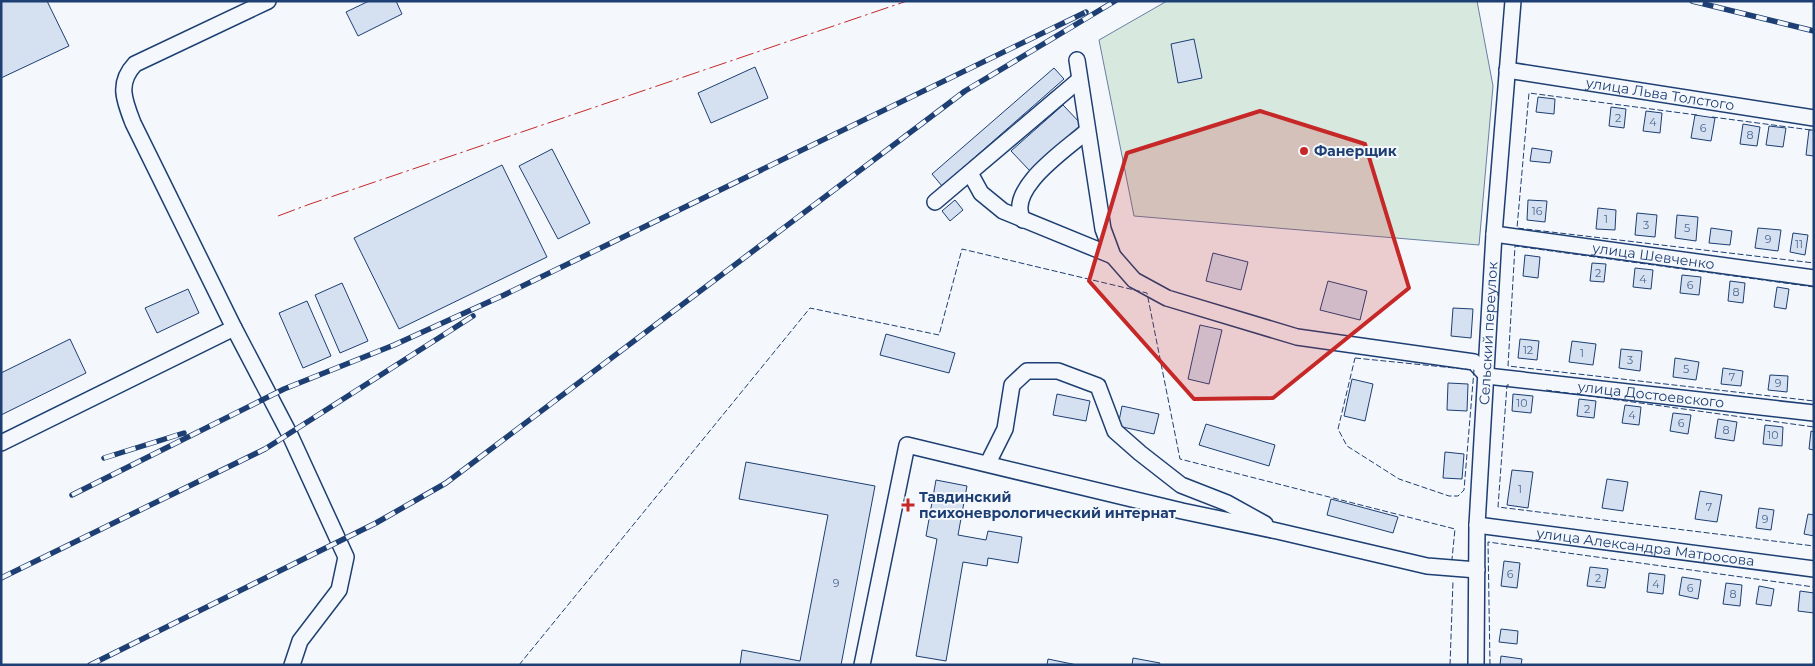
<svg xmlns="http://www.w3.org/2000/svg" width="1815" height="666" font-family="Montserrat,sans-serif">
<rect width="100%" height="100%" fill="#f4f7fb"/>
<path fill="#d7e8df" stroke="#687fa3" d="M1167 1H1477L1493 86 1479 245 1134 216 1099 40Z"/>
<path fill="#d5e0f0" stroke="#1d3f73" d="M1 1H47L69 46 1 78Z
M369 1H396L402 14 358 36 346 12Z
M1194 39 1202 78 1178 83 1171 44Z
M755 67 768 98 711 123 698 93Z
M1054 68 1064 79 942 186 932 174Z
M1538 97 1555 99 1554 114 1536 112Z
M1063 105 1082 125 1030 171 1011 151Z
M1611 107 1626 109 1624 128 1609 126Z
M1646 111 1662 113 1660 133 1643 131Z
M1695 115 1715 118 1711 141 1691 138Z
M1743 124 1760 127 1757 146 1740 144Z
M1769 126 1786 128 1783 147 1766 145Z
M1809 130H1814V156L1806 155Z
M1532 148 1552 151 1550 163 1530 161Z
M552 149 590 223 558 239 519 166Z
M502 165 547 257 399 329 354 238Z
M955 200 963 210 950 221 942 211Z
M1528 200 1547 201 1545 222 1527 220Z
M1598 208 1616 210 1615 230 1596 229Z
M1637 213 1657 215 1655 237 1635 235Z
M1677 215 1698 217 1696 241 1675 238Z
M1711 228 1732 231 1730 245 1709 243Z
M1758 228 1781 230 1778 251 1755 248Z
M1793 233 1808 235 1805 255 1790 252Z
M1213 253 1248 262 1241 290 1206 281Z
M1525 255 1540 257 1538 278 1523 276Z
M1592 263 1606 264 1604 282 1590 281Z
M1635 268 1653 270 1651 289 1633 287Z
M1682 275 1701 277 1699 295 1680 293Z
M1328 281 1367 291 1360 320 1320 310Z
M1730 281 1745 283 1743 303 1728 301Z
M342 283 368 341 340 353 315 295Z
M1777 287 1789 289 1786 309 1774 307Z
M188 289 199 313 157 333 145 308Z
M307 301 331 356 303 368 279 313Z
M1453 308 1473 309 1471 338 1451 336Z
M1200 325 1222 330 1209 384 1188 379Z
M886 334 955 353 949 373 880 355Z
M70 339 86 373 1 415V373Z
M1520 339 1539 341 1537 360 1518 358Z
M1572 341 1596 344 1593 365 1569 362Z
M1621 349 1642 351 1640 371 1619 368Z
M1675 358 1699 362 1696 380 1673 377Z
M1723 368 1743 371 1741 386 1721 384Z
M1770 375 1788 376 1787 392 1768 390Z
M1352 379 1373 384 1365 421 1344 416Z
M1448 383 1468 384 1467 411 1447 410Z
M1057 394 1090 401 1086 421 1053 415Z
M1513 394 1533 396 1531 413 1512 411Z
M1579 399 1596 401 1594 418 1577 416Z
M1625 405 1641 407 1639 425 1622 423Z
M1122 406 1159 414 1154 434 1118 426Z
M1673 413 1691 415 1688 434 1670 431Z
M1718 419 1737 422 1734 441 1715 438Z
M1206 424 1275 445 1269 466 1199 445Z
M1765 425 1783 427 1782 446 1763 444Z
M1811 431 1814 432V450L1809 449Z
M1445 452 1464 454 1462 479 1443 478Z
M746 462 875 486 841 665H740L742 650 800 661 828 515 739 499Z
M1512 470 1533 472 1528 508 1507 505Z
M1607 479 1628 482 1623 511 1602 508Z
M936 480 967 486 958 535 986 540 988 531 1022 537 1018 563 988 558 987 566 963 562 946 661 916 656 937 539 926 536Z
M1700 491 1722 495 1717 522 1695 519Z
M1331 499 1398 517 1393 533 1327 515Z
M1759 508 1774 510 1771 530 1756 528Z
M1808 514 1814 515V536L1804 534Z
M1504 561 1520 563 1517 588 1501 586Z
M1590 567 1608 569 1605 588 1587 586Z
M1649 573 1665 575 1663 594 1647 592Z
M1682 577 1701 580 1698 599 1679 595Z
M1726 583 1742 585 1740 606 1723 604Z
M1759 586 1774 589 1771 606 1756 604Z
M1800 591 1814 593V613L1798 611Z
M1501 629 1518 631 1517 644 1499 642Z
M1501 656 1522 659 1521 665H1500Z
M1133 658 1160 663 1159 665H1132Z
M1048 659 1077 665H1047Z"/>
<g fill="none" stroke-linecap="round" stroke-linejoin="round">
<g stroke="#1d3f73" stroke-width="18">
<g id="minor">
<path d="M268 1 135 64C117 83 124 100 133 123L234 328 290 435 346 557 339 590 300 641 292 665"/>
<path id="s1" d="M1077 60 1103 229 1113 256 1134 280 1167 298 1297 337 1474 362 1487 376 1814 413"/>
<path id="s2" d="M1507 70 1814 118"/>
<path d="M970 173 981 193 1003 211 1113 256"/>
<path d="M935 202 1079 80"/>
<path d="M1023 220C1005 189 1067 149 1087 131"/>
<path id="s3" d="M1494 234 1814 278"/>
<path d="M1 443 234 328"/>
<path d="M988 463 1005 429 1012 385 1027 371H1058L1098 386 1115 431 1140 453 1181 485 1227 503 1265 524"/>
<path id="s4" d="M1477 525 1814 569"/>
<path d="M862 665 907 445 1182 511 1277 531 1427 566 1477 570"/>
<path id="s5" d="M1476 665 1477 525 1494 234 1513 1"/>
</g>
</g>
<use href="#minor" stroke="#f4f7fb" stroke-width="15"/>
<g stroke="#1d3f73" stroke-width="5.5">
<path id="rail" d="M1692 1 1814 31
M104 458 184 433
M72 495 284 389 394 345 504 295 1086 12
M1 578 265 449 473 316
M90 665 376 523 446 483 965 91 1115 1"/>
</g>
<use href="#rail" stroke="#f4f7fb" stroke-width="4" stroke-dasharray="11" stroke-linecap="butt"/>
<path stroke="#1d3f73" stroke-width="1" stroke-dasharray="6 2.5" stroke-linecap="butt" d="M1697 115 1529 93 1517 228 1814 263
M1712 117 1811 130
M1814 287 1515 246 1508 366 1814 401
M1355 358 1474 370 1464 490 1458 496H1449L1399 479 1347 446 1338 429Z
M1509 385H1507L1498 507 1814 546
M1546 390 1814 427
M519 665 810 308 939 335 962 249 1147 293 1180 459 1455 529 1452 559
M1319 665H1325
M1450 665 1453 581
M1490 665 1488 542 1814 587"/>
<path stroke="#c62828" stroke-width="1" stroke-dasharray="18 4 2.5 4" stroke-linecap="butt" d="M278 216 310 204 907 1"/>
</g>
<path fill="#c62828" fill-opacity="0.2" stroke="#c62828" stroke-width="4" stroke-linejoin="round" d="M1260 111 1365 144 1409 288 1273 398 1194 399 1089 281 1127 153Z"/>
<g fill="#c62828" stroke="#f4f7fb" stroke-width="2">
<circle cx="1304" cy="151" r="5"/>
<path d="M905.5 497.5h5v5h5v5h-5v5h-5v-5h-5v-5h5z"/>
</g>
<g text-anchor="middle" dominant-baseline="central" stroke-width="4" stroke-linejoin="round" paint-order="stroke">
<g font-size="11" fill="#4b6792">
<text x="1618" y="118">2</text>
<text x="1653" y="122">4</text>
<text x="1703" y="128">6</text>
<text x="1750" y="135">8</text>
<text x="1537" y="211">16</text>
<text x="1606" y="219">1</text>
<text x="1646" y="225">3</text>
<text x="1687" y="228">5</text>
<text x="1768" y="239">9</text>
<text x="1799" y="244">11</text>
<text x="1598" y="273">2</text>
<text x="1643" y="279">4</text>
<text x="1690" y="285">6</text>
<text x="1736" y="292">8</text>
<text x="1528" y="350">12</text>
<text x="1582" y="353">1</text>
<text x="1630" y="360">3</text>
<text x="1686" y="369">5</text>
<text x="1732" y="377">7</text>
<text x="1778" y="383">9</text>
<text x="1522" y="403">10</text>
<text x="1587" y="409">2</text>
<text x="1632" y="415">4</text>
<text x="1681" y="423">6</text>
<text x="1726" y="430">8</text>
<text x="1773" y="435">10</text>
<text x="1520" y="489">1</text>
<text x="1709" y="507">7</text>
<text x="1765" y="519">9</text>
<text x="1510" y="574">6</text>
<text x="1598" y="578">2</text>
<text x="836" y="583">9</text>
<text x="1656" y="584">4</text>
<text x="1690" y="588">6</text>
<text x="1733" y="594">8</text>
</g>
<g font-size="14" fill="#1d3f73" stroke="#f4f7fb">
<text stroke="none"><textPath href="#s2" startOffset="155">улица Льва Толстого</textPath></text>
<text stroke="none"><textPath href="#s3" startOffset="161">улица Шевченко</textPath></text>
<text stroke="none"><textPath href="#s5" startOffset="332">Сельский переулок</textPath></text>
<text stroke="none"><textPath href="#s1" startOffset="768">улица Достоевского</textPath></text>
<text stroke="none"><textPath href="#s4" startOffset="170">улица Александра Матросова</textPath></text>
</g>
<g font-size="14" font-weight="bold" fill="#1d3f73" stroke="#f4f7fb" text-anchor="start">
<text x="1314" y="151">Фанерщик</text>
<text x="919" y="497">Тавдинский<tspan x="919" dy="16">психоневрологический интернат</tspan></text>
</g>
</g>
<rect width="1815" height="666" fill="none" stroke="#1d3f73" stroke-width="5"/>
</svg>
